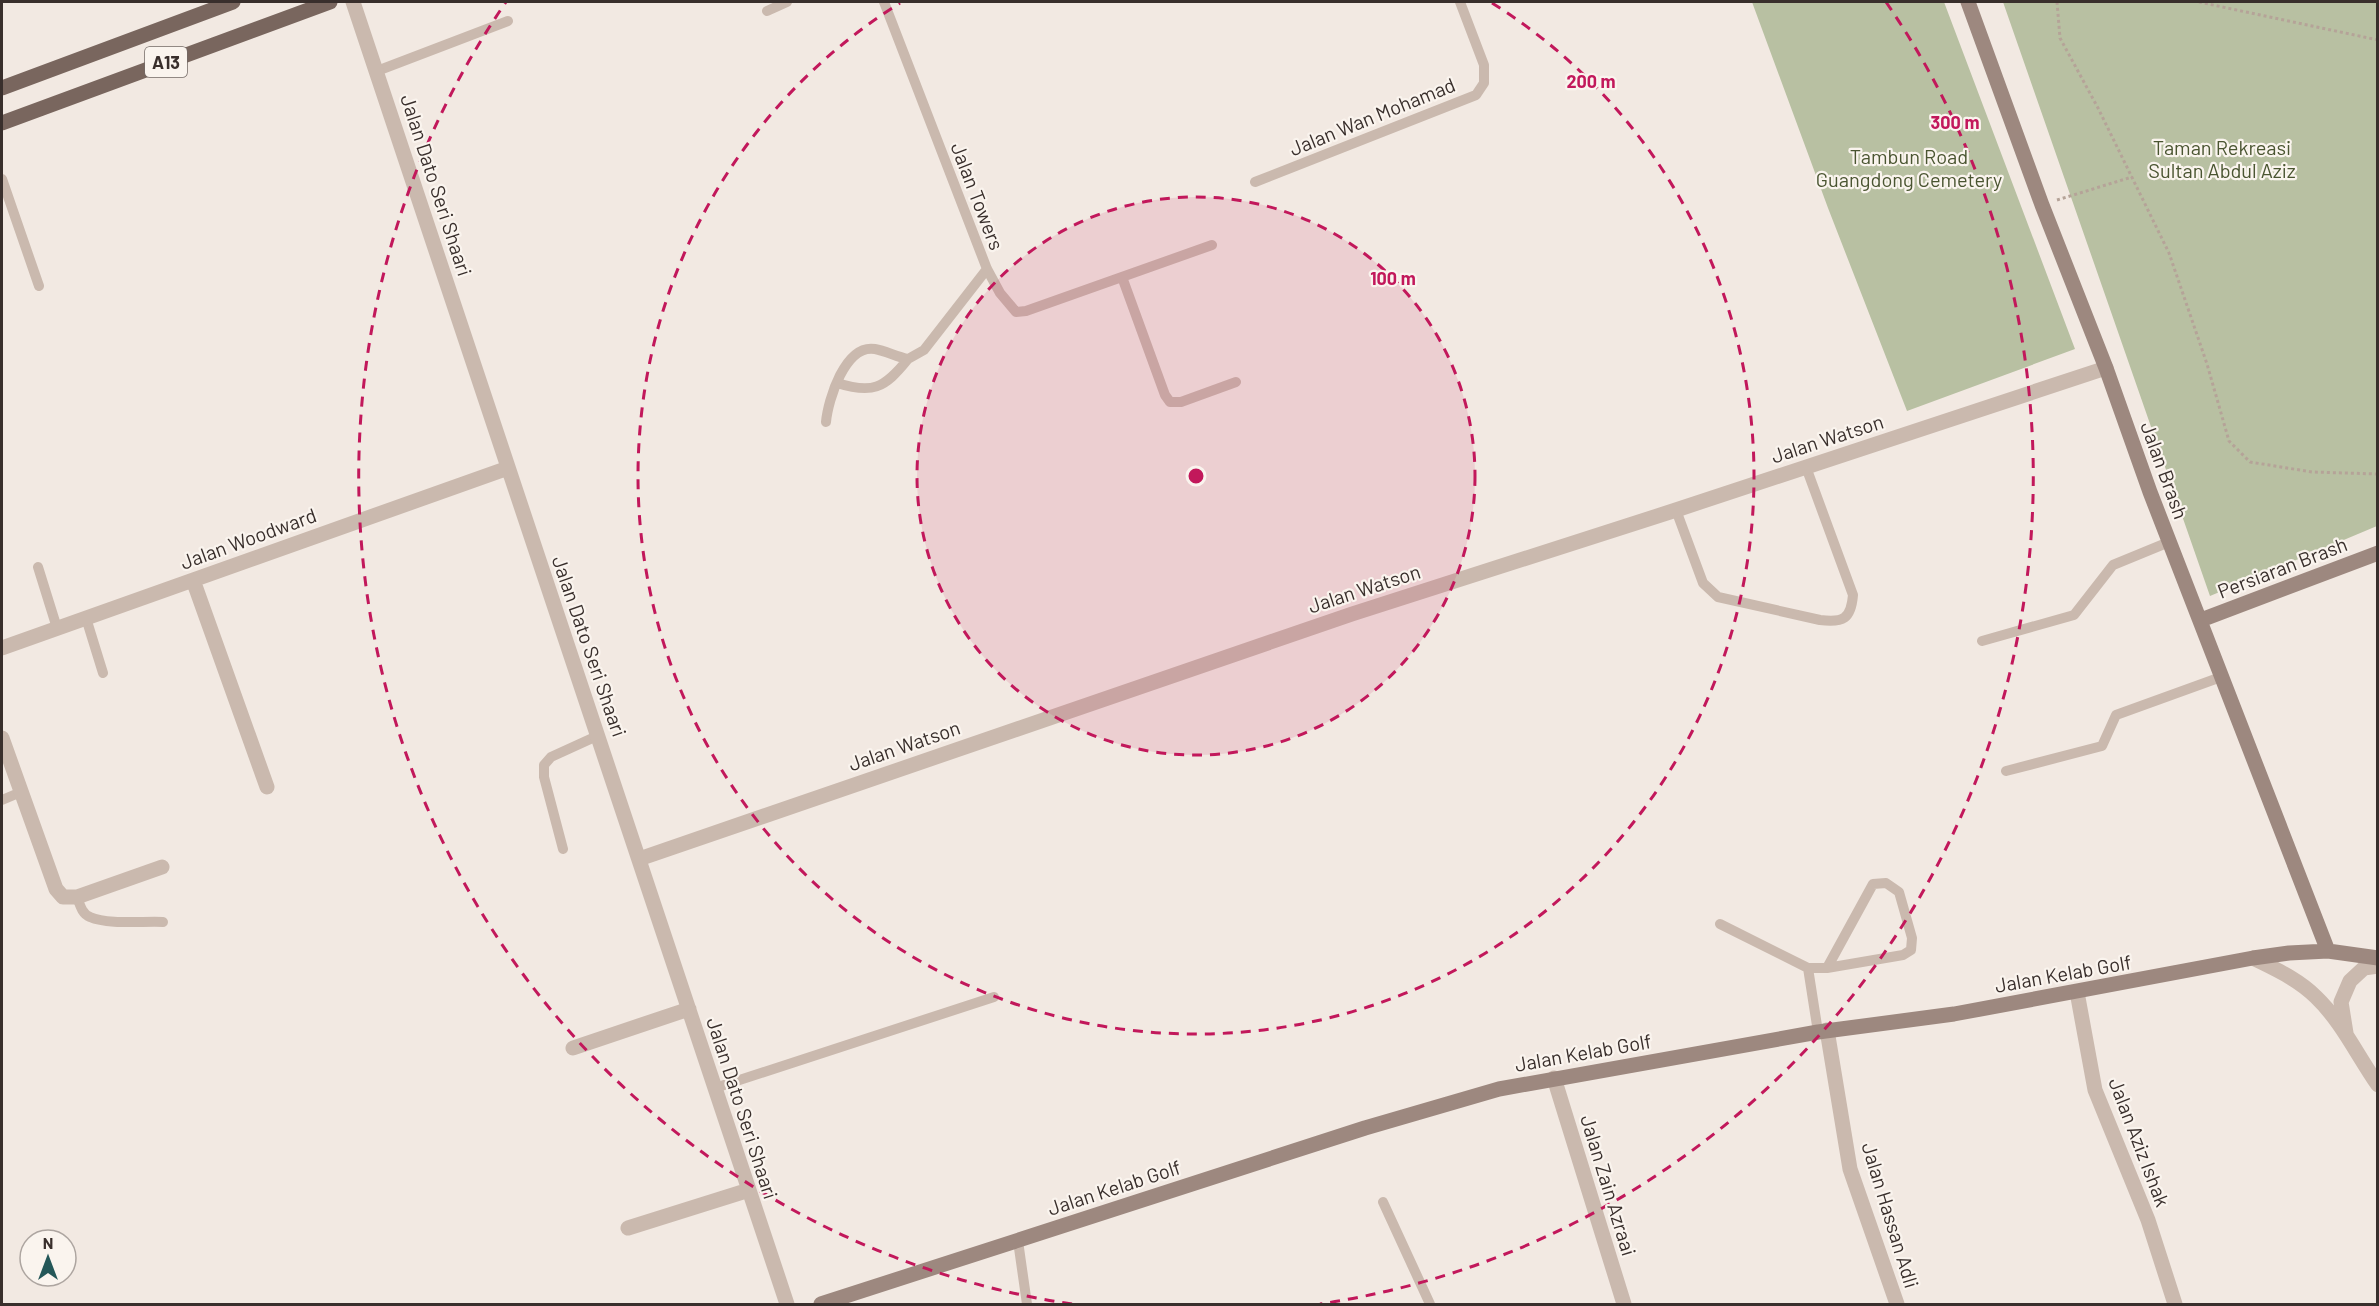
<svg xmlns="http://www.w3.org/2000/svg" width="2379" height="1306" font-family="Barlow,sans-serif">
<rect width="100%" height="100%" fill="#f2e9e2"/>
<path fill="#b8c0a2" d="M1752 2H1944L2075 349 1907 411 1828 208Z
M2003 2H2377V526L2210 596Z"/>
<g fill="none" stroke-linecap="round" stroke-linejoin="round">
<path stroke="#b5a398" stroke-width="3" stroke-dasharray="3 3" stroke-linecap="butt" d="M2057 2 2060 38 2098 108 2169 253 2207 364 2229 441 2250 462 2312 472 2378 474
M2199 2 2378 40
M2057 200 2132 177"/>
<path stroke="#cab9ae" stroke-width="10" d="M884 2 987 269 1000 293 1016 312 1026 311 1212 245
M767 11 787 2
M377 71 508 21
M2 179 39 286
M1255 182 1476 95 1484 83V65L1460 2
M1122 277 1165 395 1170 402H1181L1236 382
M837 383C872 394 884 389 908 359
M826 422C828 400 845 344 875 349 886 351 897 357 908 359L924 350 987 269
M1676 510 1703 583 1718 597 1820 620C1843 623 1851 619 1853 595L1806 467
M38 567 57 628
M86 618 103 673
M1982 641 2074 615 2113 565 2169 542
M2006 771 2102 746 2116 715 2221 677
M2 800 21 792
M563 849 544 777V765L551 757 597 736
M77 897C80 905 82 914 90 917 108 925 143 921 163 922
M1720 924 1808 968 1818 1032
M1808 968H1827L1873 884 1886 883 1899 892 1912 938 1911 950 1903 955 1827 968
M715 1088 994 997
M1383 1202 1430 1304
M1018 1241 1027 1304"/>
<path stroke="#cab9ae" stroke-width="15" d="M353 2 787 1304
M193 580 267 787
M2 648 508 468
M2 738 56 889 63 897H77L162 867
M639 859 1352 614 1676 510 2106 368
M2253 958C2275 969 2298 979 2316 997 2342 1022 2357 1055 2378 1085
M2077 992 2095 1090 2148 1220 2175 1304
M1827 1030 1850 1169 1897 1304
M2346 1033 2341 1002 2350 981 2364 968 2378 966
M573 1048 689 1009
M1554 1078 1624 1304
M628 1228 749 1190"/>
<path stroke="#9d887f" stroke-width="15" d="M1968 2 2042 205 2106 368 2150 492 2328 951
M2201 620 2378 553
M821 1304 1365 1128 1499 1089 1818 1032 1954 1014 2253 958 2289 953 2328 951 2378 958"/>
<path stroke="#79665e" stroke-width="15" d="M2 88 233 2
M2 123 330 2"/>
</g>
<circle cx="1196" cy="476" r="279" fill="#c2185b" fill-opacity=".12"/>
<g fill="none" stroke="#c2185b" stroke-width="3" stroke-dasharray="10 8">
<circle cx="1196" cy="476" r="279"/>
<path d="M1492 3A558 558 0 1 1 900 3"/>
<path d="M1072 1304A837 837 0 0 1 506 2M1886 2A837 837 0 0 1 1320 1304"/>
</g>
<g text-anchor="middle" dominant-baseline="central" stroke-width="4.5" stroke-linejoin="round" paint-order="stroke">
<rect fill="#faf4ee" stroke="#736a66" stroke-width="1.5" x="145" y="47" width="42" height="30" rx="4.5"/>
<g font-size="18" font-weight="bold" fill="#392f2c">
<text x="166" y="62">A13</text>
</g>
<g font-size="20" fill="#392f2c" stroke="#faf4ee">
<text transform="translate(1372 116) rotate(-22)">Jalan Wan Mohamad</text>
<text transform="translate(437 185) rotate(72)">Jalan Dato Seri Shaari</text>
<text transform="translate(978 196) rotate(69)">Jalan Towers</text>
<text transform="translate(1827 438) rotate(-18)">Jalan Watson</text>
<text transform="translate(2165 470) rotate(70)">Jalan Brash</text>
<text transform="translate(248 538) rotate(-20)">Jalan Woodward</text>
<text transform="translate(2282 567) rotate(-21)">Persiaran Brash</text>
<text transform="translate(1364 588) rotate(-18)">Jalan Watson</text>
<text transform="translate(590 646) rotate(71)">Jalan Dato Seri Shaari</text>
<text transform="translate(904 745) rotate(-19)">Jalan Watson</text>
<text transform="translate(2063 973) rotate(-10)">Jalan Kelab Golf</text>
<text transform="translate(1583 1052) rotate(-10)">Jalan Kelab Golf</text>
<text transform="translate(743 1108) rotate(72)">Jalan Dato Seri Shaari</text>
<text transform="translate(2140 1142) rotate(69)">Jalan Aziz Ishak</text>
<text transform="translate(1609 1185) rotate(73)">Jalan Zain Azraai</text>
<text transform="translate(1114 1187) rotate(-18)">Jalan Kelab Golf</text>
<text transform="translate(1891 1215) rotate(73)">Jalan Hassan Adli</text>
</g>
<g font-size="20" fill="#4a5531" stroke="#faf4ee">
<text x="2222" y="147">Taman Rekreasi<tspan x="2222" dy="23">Sultan Abdul Aziz</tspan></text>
<text x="1909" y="156">Tambun Road<tspan x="1909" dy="23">Guangdong Cemetery</tspan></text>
</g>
</g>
<circle cx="1196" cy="476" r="9" fill="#c2185b" stroke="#faf4ee" stroke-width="3"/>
<g font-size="18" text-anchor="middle" font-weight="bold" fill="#c2185b" stroke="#faf4ee" stroke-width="4.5" stroke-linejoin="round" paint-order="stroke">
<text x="1591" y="88">200 m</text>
<text x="1955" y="129">300 m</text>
<text x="1393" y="285">100 m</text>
</g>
<rect width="2379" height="1306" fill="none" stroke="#392f2c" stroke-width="6"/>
<g transform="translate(48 1258)"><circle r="28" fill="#faf4ee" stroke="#ada5a0" stroke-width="1.5"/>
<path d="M0-4.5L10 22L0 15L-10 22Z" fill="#245758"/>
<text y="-9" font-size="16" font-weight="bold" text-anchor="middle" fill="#392f2c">N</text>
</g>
</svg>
